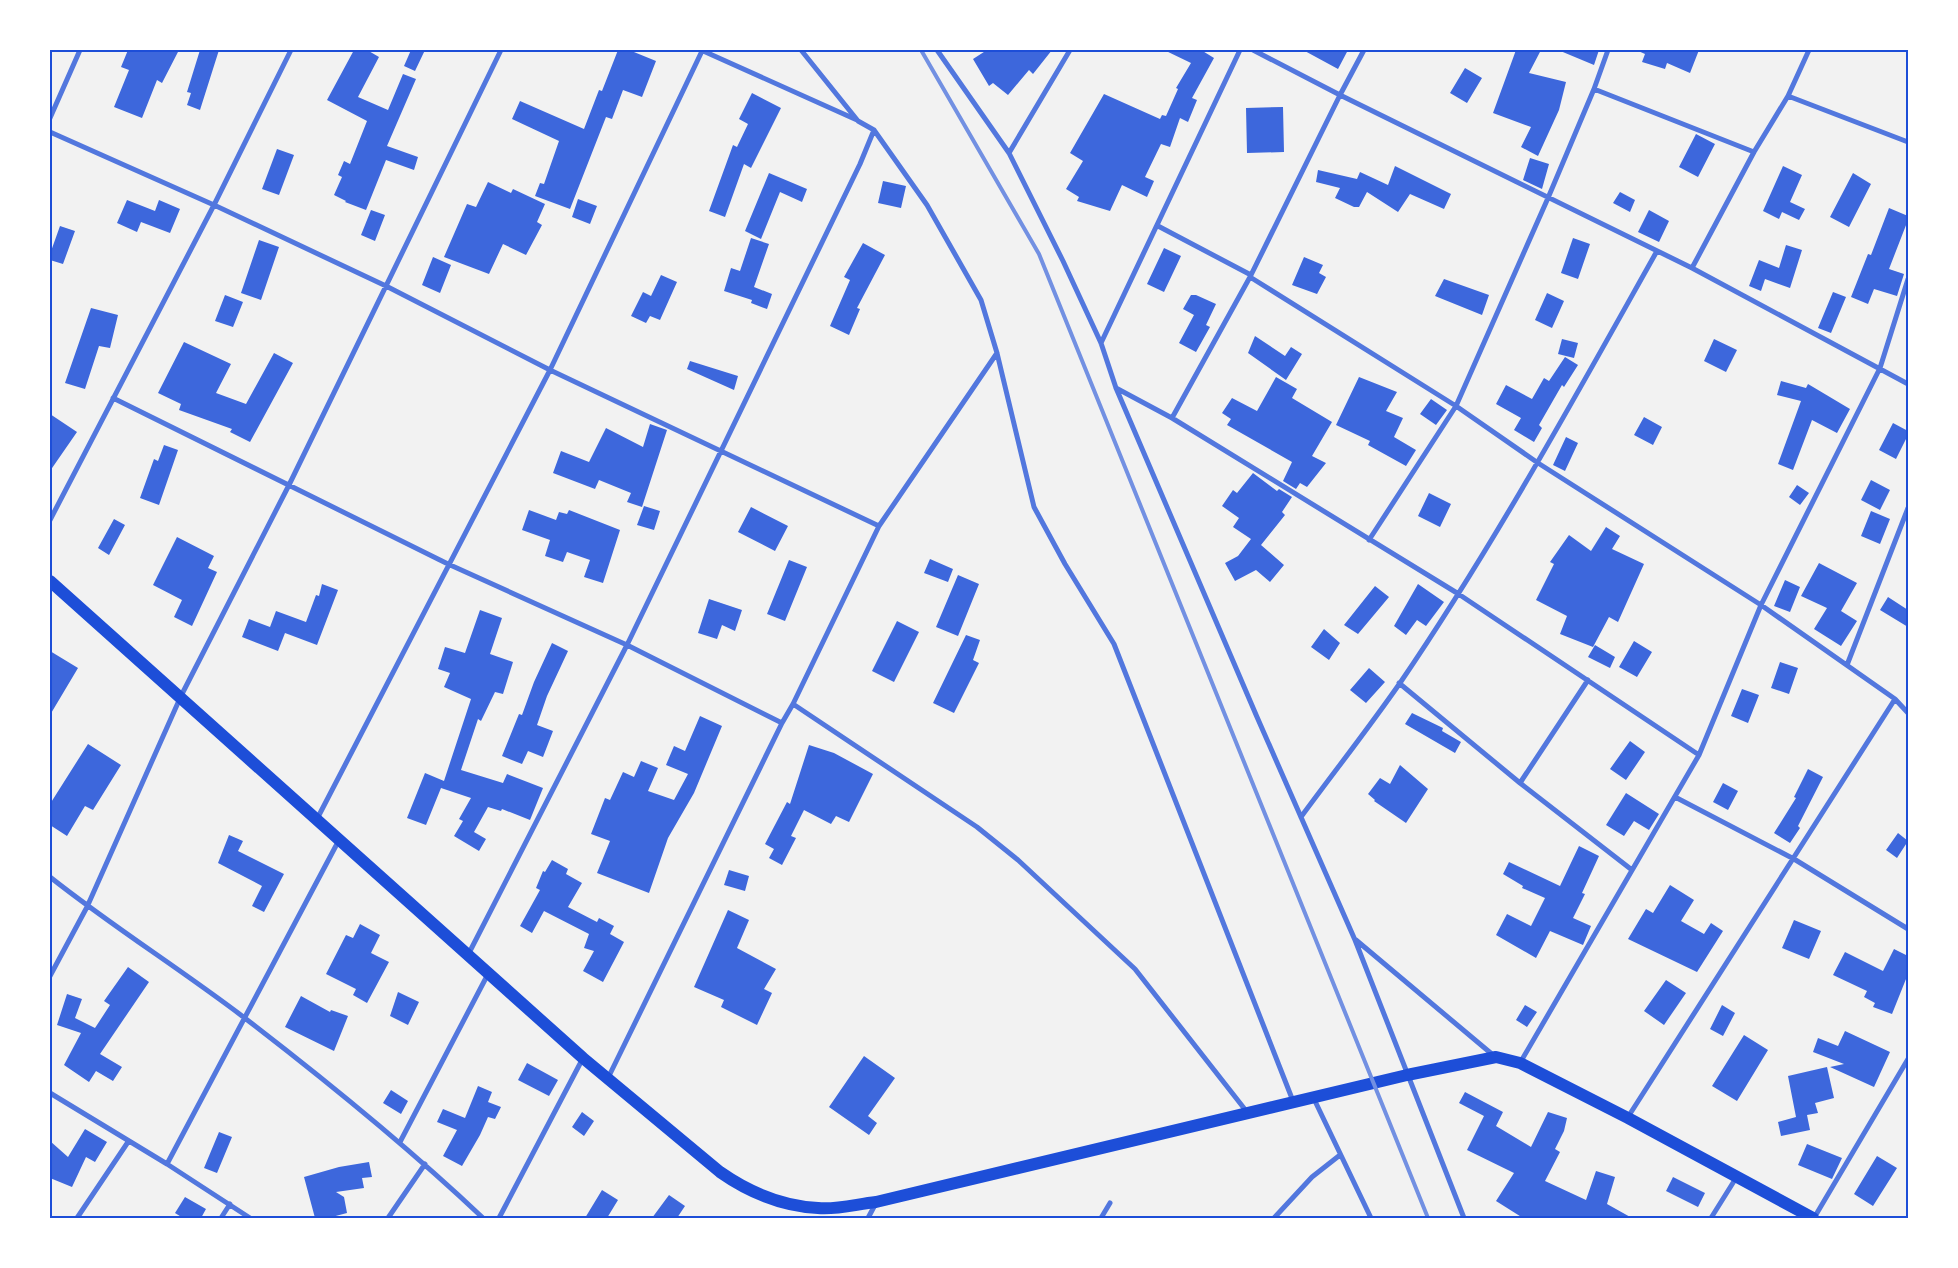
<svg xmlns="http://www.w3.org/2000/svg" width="1958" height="1268" font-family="'PT Sans',sans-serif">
<rect width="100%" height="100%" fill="#f2f2f2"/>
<path fill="#3d67dc" d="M128 50H179L162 83 157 80 142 118 114 107 129 70 121 67Z
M200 50H219L200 110 187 105 191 93 187 92Z
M354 50H367L379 57 358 97 388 110 403 74 416 79 387 146 418 157 414 170 386 160 366 210 345 202 346 201 334 195 342 177 338 175 344 161 350 164 367 121 327 100Z
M411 50H425L415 71 404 66Z
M618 50H629L656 61 642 97 623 90 612 119 606 117 570 209 535 196 540 183 544 184 559 141 512 119 520 101 584 129 599 90 602 91Z
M987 50H1052L1033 74 1029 70 1008 95 993 83 989 86 973 59Z
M1164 50H1201L1214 58 1192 98 1197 100 1188 122 1180 118 1170 147 1161 144 1145 177 1154 181 1147 197 1122 185 1110 211 1077 201 1079 197 1066 189 1083 161 1070 153 1104 94 1160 119 1162 115 1166 116 1178 89 1176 88 1191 63Z
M1303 50H1348L1338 69Z
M1516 50H1541L1529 73 1566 82 1559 110 1538 156 1521 147 1531 127 1493 113Z
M1558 50H1599L1594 65Z
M1636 50H1699L1690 73 1667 63 1665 69 1642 62 1645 54Z
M1465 68 1482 78 1467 103 1450 93Z
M752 93 781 108 751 168 744 164 725 217 709 211 733 145 737 147 748 124 739 119Z
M1283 107 1284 152 1247 153 1246 108Z
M1696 134 1715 144 1698 177 1679 167Z
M277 149 294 155 279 195 262 189Z
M1530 158 1549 164 1542 189 1523 180Z
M1395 166 1451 194 1444 209 1410 194 1398 212 1367 192 1359 207H1354L1335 198 1340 188 1316 182 1318 170 1357 179 1360 172 1388 185Z
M1783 166 1802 175 1790 202 1805 209 1799 220 1782 212 1779 219 1763 211Z
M769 173 807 189 802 202 780 192 761 239 745 231Z
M1853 173 1871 184 1849 227 1830 217Z
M883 181 906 186 901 208 878 203Z
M488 182 511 193 513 189 545 204 537 222 542 225 526 255 503 244 489 274 444 257 467 204 476 207Z
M1620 192 1635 200 1630 212 1613 203Z
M578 199 597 206 590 224 572 217Z
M127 200 155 211 159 200 180 209 170 233 141 222 137 232 117 223Z
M1889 208 1908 216V220L1889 269 1904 274 1897 296 1874 289 1868 304 1851 297 1868 254 1871 255Z
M371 210 385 215 375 241 361 235Z
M1649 210 1669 221 1659 242 1638 232Z
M60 226 75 231 63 264 50 260V254Z
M751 238 769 244 754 287 772 294 767 309 751 303 752 300 724 291 731 268 740 271Z
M1573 238 1590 244 1578 279 1561 273Z
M259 240 279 247 261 300 241 293Z
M863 243 885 255 857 308 860 309 849 335 830 326 850 280 844 277Z
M1786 245 1802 250 1790 288 1765 279 1761 291 1749 286 1759 260 1779 268Z
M1164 248 1181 256 1164 292 1147 284Z
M433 257 451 265 440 293 422 285Z
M1304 257 1323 265 1319 273 1326 277 1317 294 1292 285Z
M661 275 677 282 660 320 650 316 646 323 631 316 643 292 651 296Z
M1444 279 1489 295 1482 315 1435 296Z
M1833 292 1846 297 1831 333 1818 328Z
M1547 293 1564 301 1552 328 1535 320Z
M225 295 243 302 233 327 215 321Z
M1191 295H1196L1216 304 1206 325 1210 327 1196 352 1179 343 1194 315 1183 309Z
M91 308 118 315 110 348 99 346 85 389 65 383Z
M1255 336 1285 356 1291 347 1302 354 1286 380 1248 353Z
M1562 339 1578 343 1574 358 1558 354Z
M1714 339 1737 350 1726 372 1704 361Z
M184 342 231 364 216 393 246 404 274 353 293 363 250 442 230 432 232 429 179 410 181 404 158 393Z
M1565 357 1578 365 1564 387 1562 385 1539 425 1542 428 1534 442 1514 430 1521 418 1496 404 1506 385 1532 399 1544 378 1549 381Z
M690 361 738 376 734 390 687 369Z
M1276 377 1297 389 1292 398 1332 422 1312 456 1326 463 1307 487 1300 483 1296 489 1283 481 1292 462 1227 425 1231 419 1222 413 1232 398 1257 411Z
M1359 377 1397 392 1386 411 1403 418 1394 437 1416 450 1406 466 1368 445 1370 441 1336 425Z
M1781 381 1806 388 1808 384 1850 409 1837 433 1812 420 1793 470 1778 464 1801 401 1777 395Z
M1431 399 1447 410 1436 425 1420 414Z
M50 414 77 432 50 471Z
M1644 417 1662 427 1653 445 1634 435Z
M1893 423 1908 431V435L1896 459 1879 450Z
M650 424 667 430 642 507 627 502 631 493 599 480 595 489 553 473 561 451 589 462 606 428 643 447Z
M1566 437 1578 443 1565 471 1553 465Z
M164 445 178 450 159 505 140 498 154 459 158 461Z
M1253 473 1277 491 1279 489 1292 497 1282 512 1285 515 1261 545 1284 565 1270 582 1256 570 1235 581 1225 563 1238 556 1251 539 1233 527 1239 518 1222 506 1233 490 1237 493Z
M1871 480 1890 490 1880 510 1861 500Z
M1797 485 1809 493 1800 505 1789 497Z
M1429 493 1451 504 1440 527 1418 516Z
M644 506 660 511 654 530 637 525Z
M751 507 788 526 775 551 738 532Z
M529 510 556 520 559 512 567 514 569 510 620 530 603 583 584 577 590 560 567 552 563 562 545 556 550 540 522 530Z
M1871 511 1890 519 1880 544 1861 536Z
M114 519 125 525 109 555 98 548Z
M1606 527 1620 536 1612 549 1644 564 1618 622 1609 617 1593 647 1560 634 1567 616 1536 600 1554 564 1550 562 1569 535 1591 551Z
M177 537 214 556 208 568 217 572 192 626 174 617 182 600 153 585Z
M930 559 953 569 948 582 924 573Z
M789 560 807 567 785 621 767 614Z
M1819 563 1857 583 1841 611 1857 621 1841 646 1814 629 1827 608 1801 596Z
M958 575 979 584 958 636 936 627Z
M1785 580 1800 587 1790 612 1774 606Z
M322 584 338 590 317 645 285 633 278 651 242 637 249 619 270 627 276 611 306 622 316 595 319 596Z
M1418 584 1444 602 1426 626 1417 620 1406 635 1394 626Z
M1375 586 1389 597 1358 634 1344 625Z
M1888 597 1908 610V627L1880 610Z
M709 599 742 610 735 631 722 625 717 639 698 633Z
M480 610 502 618 490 654 513 662 503 694 495 692 481 721 478 719 461 770 503 783 507 774 543 788 530 820 502 809 501 811 488 807 474 832 486 839 479 851 454 836 463 821 459 819 471 798 441 788 443 783 426 825 407 818 425 773 444 781 471 699 444 687 450 673 438 669 445 647 465 653Z
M897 621 919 632 894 682 872 671Z
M1324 629 1340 643 1329 660 1311 647Z
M966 635 980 640 973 660 979 663 954 713 933 703Z
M1634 641 1652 652 1637 677 1619 667Z
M552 643 568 651 547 696 537 725 553 731 543 757 528 751 522 764 502 756 519 714 522 715 534 682Z
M1595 645 1615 657 1610 668 1588 657Z
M50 651 78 668 50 715Z
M1780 662 1798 668 1789 694 1771 688Z
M1369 668 1385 682 1366 703 1350 690Z
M1742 689 1759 695 1748 723 1731 716Z
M1412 713 1443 728 1442 731 1461 742 1455 753 1405 724Z
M700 716 722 726 694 793 668 838 649 893 597 873 610 841 591 834 605 798 610 800 623 772 634 777 641 761 658 768 648 791 674 800 688 774 666 765 674 746 685 751Z
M1630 741 1645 752 1626 780 1610 769Z
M88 744 121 765 93 810 85 806 67 836 50 825V804Z
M809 745 834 753 873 774 849 822 836 816 831 824 804 810 791 836 796 838 782 865 769 858 774 849 765 844 787 802 790 804Z
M1400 765 1428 789 1406 823 1374 801 1375 800 1368 794 1380 778 1390 784Z
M1808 769 1823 777 1798 826 1800 828 1790 843 1774 833 1796 798 1794 797Z
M1723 783 1738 791 1728 810 1713 802Z
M1626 793 1659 814 1649 830 1634 821 1624 836 1606 825Z
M1898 833 1908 841 1897 858 1886 850Z
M229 835 243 841 238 851 284 874 264 912 252 906 262 886 218 863Z
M1579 846 1599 856 1582 893 1585 894 1573 918 1591 926 1583 945 1550 931 1536 958 1496 935 1507 914 1531 926 1545 898 1522 888 1523 886 1503 874 1509 862 1560 886Z
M552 860 568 869 566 874 582 883 568 907 597 922 599 918 614 926 610 934 624 942 603 982 583 971 594 951 584 948 589 934 544 911 532 933 520 926 540 890 536 888 543 871 545 872Z
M729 870 749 876 745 891 724 885Z
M1670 885 1694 900 1681 921 1704 934 1711 923 1723 931 1697 972 1628 939 1646 909 1653 913Z
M728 910 749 920 737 948 776 969 764 989 772 993 757 1025 721 1007 724 1000 694 987Z
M1794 920 1821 931 1809 959 1782 948Z
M360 924 380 935 371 953 389 962 367 1003 353 995 356 989 326 974 346 935 353 938Z
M1894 949 1908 956V974L1892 1014 1873 1007 1875 1003 1864 997 1867 991 1833 975 1845 952 1883 971Z
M128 967 149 982 100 1054 122 1067 113 1081 96 1071 89 1082 64 1065 81 1033 57 1025 67 994 82 999 75 1018 95 1028 110 1005 104 1001Z
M1666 980 1686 993 1664 1025 1644 1011Z
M398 992 419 1002 408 1025 390 1016Z
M301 996 330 1012 331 1010 348 1016 334 1051 285 1027Z
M1525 1005 1537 1012 1527 1027 1516 1020Z
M1722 1005 1735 1013 1723 1036 1710 1029Z
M1845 1031 1890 1052 1874 1087 1830 1067 1844 1064 1813 1052 1818 1038 1838 1046Z
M1744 1035 1768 1050 1737 1101 1712 1086Z
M864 1056 895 1078 868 1116 877 1123 869 1135 829 1107Z
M527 1063 558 1080 549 1096 518 1080Z
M1827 1067 1834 1098 1815 1103 1818 1113 1807 1115 1810 1130 1781 1136 1778 1122 1796 1117 1788 1076Z
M478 1086 492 1092 488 1102 501 1107 495 1119 488 1117 480 1135 462 1166 443 1156 457 1130 437 1122 443 1109 465 1118Z
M391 1090 408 1101 401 1114 383 1103Z
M1465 1092 1503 1112 1496 1126 1531 1147 1548 1112 1567 1118 1564 1131 1555 1149 1560 1152 1545 1181 1586 1200 1596 1171 1615 1177 1607 1204 1632 1218H1523L1496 1201 1514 1173 1467 1150 1484 1116 1459 1103Z
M582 1112 594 1121 584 1136 572 1127Z
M85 1129 107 1142 95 1162 86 1157 72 1187 50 1178V1141L68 1157Z
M219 1132 232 1137 217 1173 204 1168Z
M1807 1144 1842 1158 1832 1179 1798 1165Z
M1877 1156 1897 1168 1873 1206 1854 1194Z
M369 1162 372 1177 362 1178 364 1188 336 1192 344 1197 347 1213 328 1218H315L304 1177 339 1167Z
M1673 1177 1705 1193 1698 1207 1666 1191Z
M602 1190 618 1200 607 1218H585Z
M669 1195 685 1206 677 1218H652Z
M185 1197 206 1209 201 1218H183L175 1213Z"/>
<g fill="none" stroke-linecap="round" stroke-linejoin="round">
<path stroke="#5277de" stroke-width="5" d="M701 50 857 120
M801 50 858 121 874 130 927 205 981 300 997 353 1034 507 1065 564 1114 644 1293 1101
M937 50 1009 153 1063 261 1101 343 1116 388 1257 717 1355 940 1464 1218
M1253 50 1340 95 1692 268 1908 384
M1594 89 1754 152
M1788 96 1908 142
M50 118 80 50
M50 132 214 205 386 286 550 370 879 526
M1009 153 1070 50
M1158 226 1251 275
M1692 268 1754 152 1788 96 1809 50
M1250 277 1456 406 1538 463 1761 605 1895 699 1908 713
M1101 343 1240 50
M1116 388 1172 418 1457 593 1699 755
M113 398 448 564 627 645 782 723
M1172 418 1250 277 1340 95 1364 50
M50 520 214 205 291 50
M1369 540 1456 406 1548 198 1594 89 1608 50
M1847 665 1908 508
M1399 683 1520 783 1632 870
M793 704 977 827 1018 860 1135 969 1247 1112
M1520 783 1588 680
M1675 797 1794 859 1908 929
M1301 817C1334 772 1368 729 1400 683 1494 545 1575 397 1657 251
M317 819 550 370 702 51
M50 877C113 927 182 970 246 1019 328 1082 408 1147 483 1218
M1356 940 1493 1055
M468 955 627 645 860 164 874 130
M50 976 87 907 181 696 289 485 501 50
M1520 1063 1699 755 1761 605 1880 368 1908 279
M608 1078 782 723 793 704 879 526 997 353
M50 1093 167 1164 250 1218
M1314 1099 1371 1218
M1628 1117 1895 699
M400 1142 488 974
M167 1164 339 840
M77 1218 128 1142
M221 1218 230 1204
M388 1218 425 1164
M499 1218 583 1058
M868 1218 876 1203
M1101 1218 1110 1203
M1274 1218 1312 1177 1340 1155
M1711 1218 1736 1178
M1814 1218 1908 1059"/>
<path stroke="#1d4ed8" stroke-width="12" d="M50 581 583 1058 720 1172C750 1193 781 1206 818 1208 836 1210 857 1204 876 1202L1407 1075 1496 1057 1520 1063 1628 1118 1813 1218"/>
<path stroke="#7290e2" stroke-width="4" d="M921 50 1039 254 1428 1218"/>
</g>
<rect width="1958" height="1268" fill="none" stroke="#ffffff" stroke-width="102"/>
<rect x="51" y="51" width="1856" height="1166" fill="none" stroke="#1d4ed8" stroke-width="2"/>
</svg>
